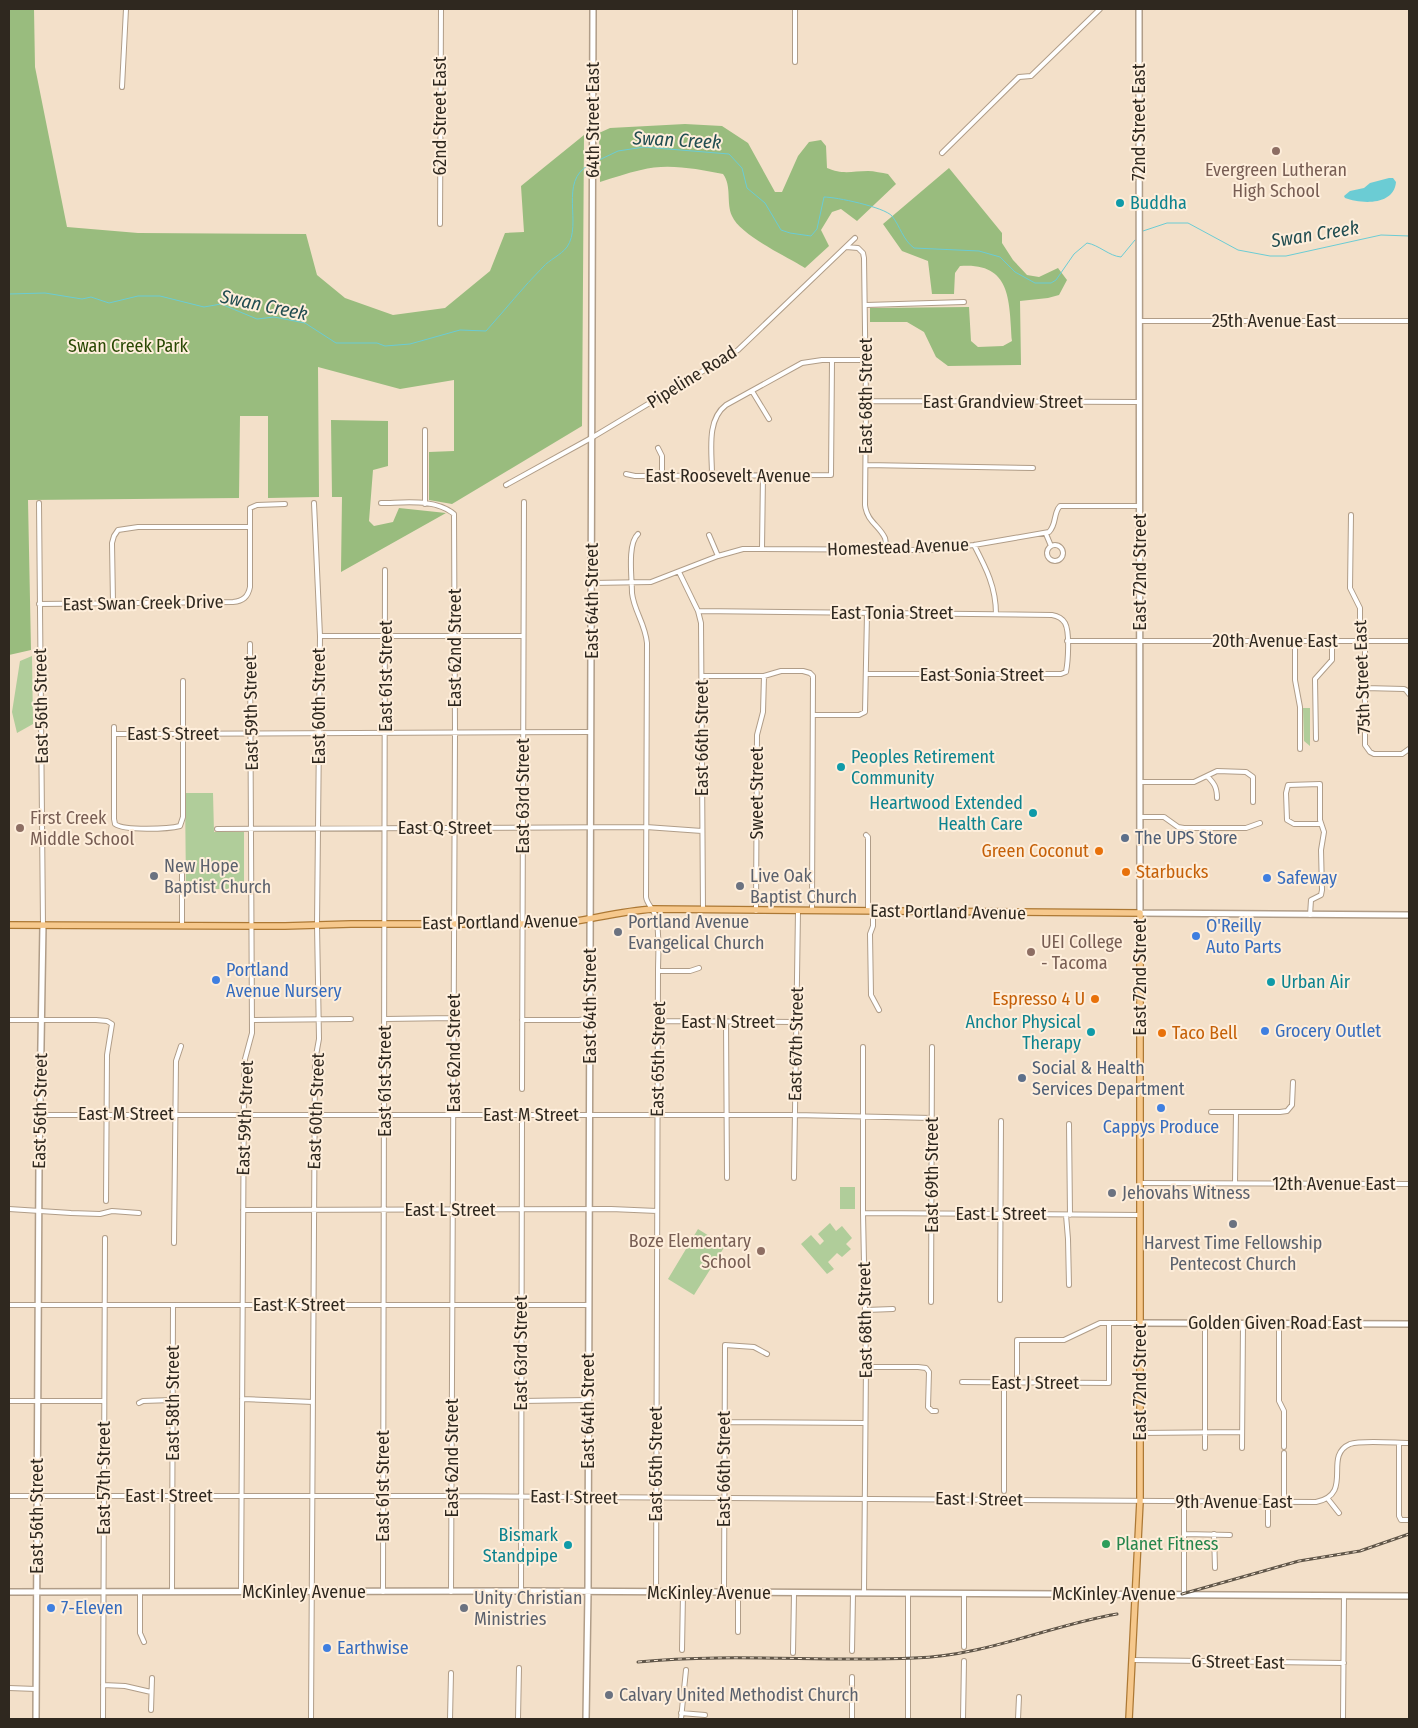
<svg xmlns="http://www.w3.org/2000/svg" width="1418" height="1728" font-family="'Fira Sans Condensed',sans-serif">
<rect width="100%" height="100%" fill="#f3e0c9"/>
<path fill="#b0cd9a" d="M32 656 33 724 17 733 12 712 20 661Z
M1303 708H1310V746L1304 741Z
M185 793H213L214 832H244V889H186Z
M840 1187H855V1209H840Z
M830 1223 836 1231 842 1226 852 1238 846 1244 851 1249 842 1257 837 1253 828 1262 834 1269 827 1274 801 1244 811 1235 820 1245 824 1241 818 1234Z
M698 1229 725 1246 694 1295 668 1279Z"/>
<path fill="#99bc7e" d="M9 9H34L35 67 67 227 138 233 306 234 317 275 345 298 393 315 445 308 490 271 505 233 524 232 521 186 584 135 582 426 452 504 429 500V452L454 451V380L400 389 318 367 319 497 268 498V416H240L239 498 28 500 31 650 9 655Z
M685 124 722 126 748 143 775 192H782L798 156 809 142 821 140 826 146 827 168C843 175 852 171 868 171 874 171 882 173 888 174L896 184 857 221 841 209 832 212 821 230 829 246 805 268C786 256 740 235 732 216 726 203 732 186 723 174 697 169 667 163 641 170 627 173 613 178 600 182L599 133 610 128Z
M949 168 1002 233V243L1013 260 1027 275 1039 277 1058 268 1067 280 1059 295 1048 298 1020 301 1021 365 948 366 936 357 924 332 907 322H870V308L969 307 971 341 978 347 1003 346 1012 341C1009 301 1012 262 960 266L955 273 954 294H932L928 261 902 251 883 224Z
M331 420 388 421V466L373 470 369 521 374 526 393 522 399 508 446 513 341 572 342 497H332Z"/>
<path fill="#6bccd4" d="M1389 178H1393L1396 182C1394 206 1361 204 1345 198L1344 196 1350 191 1364 188 1370 183Z"/>
<g fill="none" stroke-linecap="round" stroke-linejoin="round">
<path stroke="#6bccd4" stroke-width="1" d="M597 161 618 151 644 147 729 154 742 168 747 188 765 203 781 230 790 233 811 236 817 229 824 197C836 197 884 207 892 216 900 226 903 240 914 248L979 251 1000 257 1015 272 1035 283H1051L1056 280 1074 254 1087 243C1099 245 1109 256 1121 257L1135 240
M1143 231 1167 223H1188L1238 250 1270 256H1286L1381 235 1409 236
M9 294 45 293 82 299 91 297 109 303 138 296H160L204 307 221 304 257 319 274 317 305 323 336 343H377L385 346 410 344 460 330 486 331C505 310 523 287 543 267 549 260 561 255 567 247 583 224 558 181 589 165"/>
<g stroke="#b09d88" stroke-width="6">
<path id="street" d="M795 62V9
M122 87 126 9
M942 153 1019 77 1031 76 1100 9
M440 224 441 9
M846 247 858 248 863 253 864 258 866 401 865 505C867 522 879 525 885 538 886 542 886 547 887 551
M866 305 964 302
M1139 321H1409
M752 391 769 419
M866 401 1139 402
M658 448 662 456V476
M866 465 1033 468
M626 474 635 476 831 475 832 360
M712 475C712 452 706 420 726 405L802 363 822 360H865
M506 485 593 437 738 350 855 238
M39 503 43 925
M381 503C404 503 435 498 454 514L455 733 451 1592
M425 504V430
M1351 515 1350 588 1360 608V641L1365 646V745L1370 752 1374 754H1402L1409 749
M638 534C627 544 632 578 632 593 634 611 645 623 647 643L646 897C647 905 655 910 656 918 660 935 658 955 658 971L656 1592
M1046 534 1051 546
M709 535 718 556
M974 545C986 568 996 587 996 614
M1047 553a8 8 0 1 1 16 0a8 8 0 1 1-16 0Z
M762 549 763 475
M679 572 698 611 701 623 703 910
M592 583 651 582 718 556 743 549 929 550 974 545 1049 532C1057 524 1053 513 1060 506H1140
M113 603 112 543 114 536 118 530 138 527H249
M39 604 233 602C243 601 248 597 250 587V508L257 505 285 504
M698 611 1052 615C1058 616 1062 618 1065 623 1070 632 1068 662 1066 672L1061 674H866
M320 636H523
M1067 641H1409
M1295 641V680L1300 707V749
M702 676H764L781 671H803L810 673 813 676 812 910
M1365 688 1404 689 1406 690 1409 694
M813 715H859L865 712 867 614
M114 727V819L115 824C124 831 169 829 180 826L183 817V681
M114 734 591 732
M1316 739 1315 679 1332 660V641
M1207 776C1214 783 1217 787 1217 798
M1140 782H1194L1217 771 1246 772 1253 777V802
M1140 817H1164L1178 827 1184 828H1246L1260 823
M217 829 646 827 702 831
M866 835 868 837V911
M756 911 757 735 763 712 764 676
M873 911V926L870 934 871 995 879 1010
M1310 915 1311 900 1321 895 1322 890 1321 850 1324 832 1320 820V784L1288 785 1286 793 1287 820 1294 824H1320
M182 925V874
M658 971H690L699 968
M385 1019 454 1018
M9 1020H96L107 1021 112 1024 107 1055 106 1201
M252 1020 351 1019
M522 1020H579L590 1018
M658 1021 797 1022
M726 1022 727 1178
M863 1047V1213L866 1364 864 1593
M522 1089 524 502
M1211 1112H1280L1287 1111 1292 1105 1293 1082
M39 1115H795L932 1118
M1069 1124 1070 1215
M794 1178 798 911
M1140 1183 1409 1184
M1235 1183 1236 1112
M9 1209 71 1213 100 1214 112 1211 139 1213
M243 1210 611 1209 657 1211
M863 1213 1140 1215
M1066 1215 1068 1239 1069 1285
M174 1243 176 1061 181 1046
M1000 1300 1001 1121
M931 1302 932 1047
M9 1305H589
M866 1310 893 1309
M1205 1323V1448
M1279 1323V1401L1284 1411V1447
M866 1367H918L926 1368 929 1372 928 1407 932 1411H936
M962 1382 1109 1383V1323
M1004 1382V1491
M1017 1383V1340H1064L1100 1323H1140
M242 1399 313 1402
M9 1401H104
M521 1401 588 1400
M139 1403 143 1401 173 1400
M724 1422 865 1423
M1140 1433 1242 1432
M1399 1443V1516L1401 1520H1409
M1242 1448 1243 1323
M1284 1453V1502
M9 1496H452L1316 1502C1355 1494 1322 1456 1350 1444 1361 1440 1396 1443 1409 1443
M1328 1499 1339 1513
M1268 1502V1525
M1185 1534 1230 1535
M1214 1534 1215 1568
M521 1591 522 1115
M140 1592V1633L144 1642
M172 1592 173 1305
M241 1592 244 1080 245 1059 252 1033 250 644
M383 1592 385 570
M724 1592 725 1345 754 1347 767 1354
M964 1593V1647
M1184 1595V1501
M738 1632V1593
M682 1650 683 1593
M852 1651 853 1594
M793 1653 794 1594
M1132 1660 1344 1663
M103 1685 125 1686 151 1692
M9 1688 36 1689
M151 1710 152 1678
M681 1713 705 1715
M103 1719 105 1238
M311 1719 315 1061 319 1039 317 925 320 636 314 503
M450 1719 451 1673
M518 1719 519 1668
M681 1719 686 1670
M852 1719V1677
M908 1719V1593
M963 1719 964 1661
M1018 1719 1019 1697
M1343 1719 1344 1596"/>
</g>
<g stroke="#b09d88" stroke-width="8">
<path id="secondary" d="M1139 9 1140 913 1409 915
M1140 1323 1409 1324
M9 1592 521 1591 1409 1596
M36 1719 39 1162 43 925
M586 1719 588 1592 593 9"/>
</g>
<g stroke="#ac7834" stroke-width="8">
<path id="primary" d="M9 925 285 926 351 924H557C590 920 620 911 653 909L1140 913V1501L1129 1719"/>
</g>
<use href="#street" stroke="#fff" stroke-width="4"/>
<use href="#secondary" stroke="#fff" stroke-width="5"/>
<use href="#primary" stroke="#f6c88c" stroke-width="5.5"/>
<g stroke="#605649" stroke-width="3">
<path id="rail" d="M1182 1594 1299 1561 1360 1551 1409 1534
M638 1662C730 1653 822 1662 914 1658 985 1656 1048 1626 1117 1614"/>
</g>
<use href="#rail" stroke="#feeedb" stroke-width="1" stroke-dasharray="4" stroke-linecap="butt"/>
</g>
<g fill="#8d6e63" stroke="#feeedb" stroke-width="2">
<circle cx="1276" cy="151" r="5"/>
<circle cx="20" cy="828" r="5"/>
<circle cx="1031" cy="952" r="5"/>
<circle cx="761" cy="1251" r="5"/>
</g>
<g fill="#0f9aa8" stroke="#feeedb" stroke-width="2">
<circle cx="1120" cy="203" r="5"/>
<circle cx="841" cy="767" r="5"/>
<circle cx="1033" cy="813" r="5"/>
<circle cx="1271" cy="982" r="5"/>
<circle cx="1091" cy="1032" r="5"/>
<circle cx="568" cy="1545" r="5"/>
</g>
<g fill="#5c6f8a" stroke="#feeedb" stroke-width="2">
<circle cx="1125" cy="838" r="5"/>
<circle cx="1022" cy="1078" r="5"/>
</g>
<g fill="#e8710a" stroke="#feeedb" stroke-width="2">
<circle cx="1099" cy="851" r="5"/>
<circle cx="1126" cy="872" r="5"/>
<circle cx="1095" cy="999" r="5"/>
<circle cx="1162" cy="1033" r="5"/>
</g>
<g fill="#6b7280" stroke="#feeedb" stroke-width="2">
<circle cx="154" cy="876" r="5"/>
<circle cx="740" cy="886" r="5"/>
<circle cx="618" cy="932" r="5"/>
<circle cx="1112" cy="1193" r="5"/>
<circle cx="1233" cy="1224" r="5"/>
<circle cx="464" cy="1608" r="5"/>
<circle cx="609" cy="1695" r="5"/>
</g>
<g fill="#3f7fe0" stroke="#feeedb" stroke-width="2">
<circle cx="1267" cy="878" r="5"/>
<circle cx="1196" cy="936" r="5"/>
<circle cx="216" cy="980" r="5"/>
<circle cx="1265" cy="1031" r="5"/>
<circle cx="1161" cy="1108" r="5"/>
<circle cx="51" cy="1608" r="5"/>
<circle cx="327" cy="1648" r="5"/>
</g>
<circle fill="#2e9e5b" stroke="#feeedb" stroke-width="2" cx="1106" cy="1544" r="5"/>
<g text-anchor="middle" dominant-baseline="central" stroke-width="4" stroke-linejoin="round" paint-order="stroke">
<g font-size="18" fill="#2f281f" stroke="#feeedb">
<text transform="translate(440 116) rotate(-90)">62nd Street East</text>
<text transform="translate(593 120) rotate(-90)">64th Street East</text>
<text transform="translate(1139 122) rotate(-90)">72nd Street East</text>
<text x="1274" y="321">25th Avenue East</text>
<text transform="translate(692 377) rotate(-32)">Pipeline Road</text>
<text transform="translate(866 396) rotate(-90)">East 68th Street</text>
<text x="1003" y="402">East Grandview Street</text>
<text x="728" y="476">East Roosevelt Avenue</text>
<text transform="translate(898 547) rotate(-2)">Homestead Avenue</text>
<text transform="translate(1140 572) rotate(-90)">East 72nd Street</text>
<text transform="translate(592 601) rotate(-90)">East 64th Street</text>
<text transform="translate(143 603) rotate(-1)">East Swan Creek Drive</text>
<text x="892" y="613">East Tonia Street</text>
<text x="1275" y="641">20th Avenue East</text>
<text transform="translate(455 648) rotate(-90)">East 62nd Street</text>
<text x="982" y="675">East Sonia Street</text>
<text transform="translate(386 676) rotate(-90)">East 61st Street</text>
<text transform="translate(1362 677) rotate(-92)">75th Street East</text>
<text transform="translate(41 706) rotate(-91)">East 56th Street</text>
<text transform="translate(319 706) rotate(-90)">East 60th Street</text>
<text transform="translate(251 713) rotate(-91)">East 59th Street</text>
<text x="173" y="734">East S Street</text>
<text transform="translate(702 738) rotate(-90)">East 66th Street</text>
<text transform="translate(757 793) rotate(-90)">Sweet Street</text>
<text transform="translate(523 796) rotate(-90)">East 63rd Street</text>
<text x="445" y="828">East Q Street</text>
<text transform="translate(948 912) rotate(1)">East Portland Avenue</text>
<text transform="translate(500 922) rotate(-1)">East Portland Avenue</text>
<text transform="translate(1140 977) rotate(-90)">East 72nd Street</text>
<text transform="translate(590 1006) rotate(-90)">East 64th Street</text>
<text x="728" y="1022">East N Street</text>
<text transform="translate(796 1044) rotate(-89)">East 67th Street</text>
<text transform="translate(454 1053) rotate(-90)">East 62nd Street</text>
<text transform="translate(658 1059) rotate(-89)">East 65th Street</text>
<text transform="translate(385 1081) rotate(-90)">East 61st Street</text>
<text transform="translate(40 1111) rotate(-89)">East 56th Street</text>
<text transform="translate(316 1111) rotate(-88)">East 60th Street</text>
<text x="126" y="1114">East M Street</text>
<text x="531" y="1115">East M Street</text>
<text transform="translate(245 1118) rotate(-88)">East 59th Street</text>
<text transform="translate(932 1175) rotate(-90)">East 69th Street</text>
<text x="1334" y="1184">12th Avenue East</text>
<text x="450" y="1210">East L Street</text>
<text x="1001" y="1214">East L Street</text>
<text x="299" y="1305">East K Street</text>
<text transform="translate(865 1320) rotate(-91)">East 68th Street</text>
<text x="1275" y="1323">Golden Given Road East</text>
<text transform="translate(521 1353) rotate(-90)">East 63rd Street</text>
<text transform="translate(1140 1382) rotate(-90)">East 72nd Street</text>
<text x="1035" y="1383">East J Street</text>
<text transform="translate(173 1403) rotate(-90)">East 58th Street</text>
<text transform="translate(588 1411) rotate(-90)">East 64th Street</text>
<text transform="translate(452 1458) rotate(-90)">East 62nd Street</text>
<text transform="translate(656 1464) rotate(-90)">East 65th Street</text>
<text transform="translate(724 1469) rotate(-90)">East 66th Street</text>
<text transform="translate(104 1478) rotate(-90)">East 57th Street</text>
<text transform="translate(383 1486) rotate(-90)">East 61st Street</text>
<text x="169" y="1496">East I Street</text>
<text transform="translate(574 1497) rotate(1)">East I Street</text>
<text transform="translate(979 1499) rotate(1)">East I Street</text>
<text x="1234" y="1502">9th Avenue East</text>
<text transform="translate(37 1516) rotate(-90)">East 56th Street</text>
<text x="304" y="1592">McKinley Avenue</text>
<text x="709" y="1593">McKinley Avenue</text>
<text x="1114" y="1594">McKinley Avenue</text>
<text transform="translate(1238 1662) rotate(1)">G Street East</text>
</g>
<g font-size="18" fill="#785e54" stroke="#feeedb" text-anchor="start">
<text x="1276" y="170" text-anchor="middle">Evergreen Lutheran<tspan x="1276" dy="21">High School</tspan></text>
<text x="30" y="818">First Creek<tspan x="30" dy="21">Middle School</tspan></text>
<text x="1041" y="942">UEI College<tspan x="1041" dy="21">- Tacoma</tspan></text>
<text x="751" y="1241" text-anchor="end">Boze Elementary<tspan x="751" dy="21">School</tspan></text>
</g>
<g font-size="18" fill="#0d838f" stroke="#feeedb" text-anchor="start">
<text x="1130" y="203">Buddha</text>
<text x="851" y="757">Peoples Retirement<tspan x="851" dy="21">Community</tspan></text>
<text x="1023" y="803" text-anchor="end">Heartwood Extended<tspan x="1023" dy="21">Health Care</tspan></text>
<text x="1281" y="982">Urban Air</text>
<text x="1081" y="1022" text-anchor="end">Anchor Physical<tspan x="1081" dy="21">Therapy</tspan></text>
<text x="558" y="1535" text-anchor="end">Bismark<tspan x="558" dy="21">Standpipe</tspan></text>
</g>
<g font-size="18" fill="#294804" stroke="#feeedb">
<text x="128" y="346">Swan Creek Park</text>
</g>
<g font-size="18" fill="#4e5e75" stroke="#feeedb" text-anchor="start">
<text x="1135" y="838">The UPS Store</text>
<text x="1032" y="1068">Social &amp; Health<tspan x="1032" dy="21">Services Department</tspan></text>
</g>
<g font-size="18" fill="#c56008" stroke="#feeedb" text-anchor="end">
<text x="1089" y="851">Green Coconut</text>
<text x="1136" y="872" text-anchor="start">Starbucks</text>
<text x="1085" y="999">Espresso 4 U</text>
<text x="1172" y="1033" text-anchor="start">Taco Bell</text>
</g>
<g font-size="18" fill="#5b616d" stroke="#feeedb" text-anchor="start">
<text x="164" y="866">New Hope<tspan x="164" dy="21">Baptist Church</tspan></text>
<text x="750" y="876">Live Oak<tspan x="750" dy="21">Baptist Church</tspan></text>
<text x="628" y="922">Portland Avenue<tspan x="628" dy="21">Evangelical Church</tspan></text>
<text x="1122" y="1193">Jehovahs Witness</text>
<text x="1233" y="1243" text-anchor="middle">Harvest Time Fellowship<tspan x="1233" dy="21">Pentecost Church</tspan></text>
<text x="474" y="1598">Unity Christian<tspan x="474" dy="21">Ministries</tspan></text>
<text x="619" y="1695">Calvary United Methodist Church</text>
</g>
<g font-size="18" fill="#366cbe" stroke="#feeedb" text-anchor="start">
<text x="1277" y="878">Safeway</text>
<text x="1206" y="926">O'Reilly<tspan x="1206" dy="21">Auto Parts</tspan></text>
<text x="226" y="970">Portland<tspan x="226" dy="21">Avenue Nursery</tspan></text>
<text x="1275" y="1031">Grocery Outlet</text>
<text x="1161" y="1127" text-anchor="middle">Cappys Produce</text>
<text x="61" y="1608">7-Eleven</text>
<text x="337" y="1648">Earthwise</text>
</g>
<g font-size="18" fill="#27864d" stroke="#feeedb" text-anchor="start">
<text x="1116" y="1544">Planet Fitness</text>
</g>
<g font-size="19" font-style="italic" fill="#214d51" stroke="#feeedb">
<text transform="translate(677 140) rotate(3)">Swan Creek</text>
<text transform="translate(1315 234) rotate(-9)">Swan Creek</text>
<text transform="translate(264 305) rotate(12)">Swan Creek</text>
</g>
</g>
<rect width="1418" height="1728" fill="none" stroke="#2f281f" stroke-width="20"/>
</svg>
